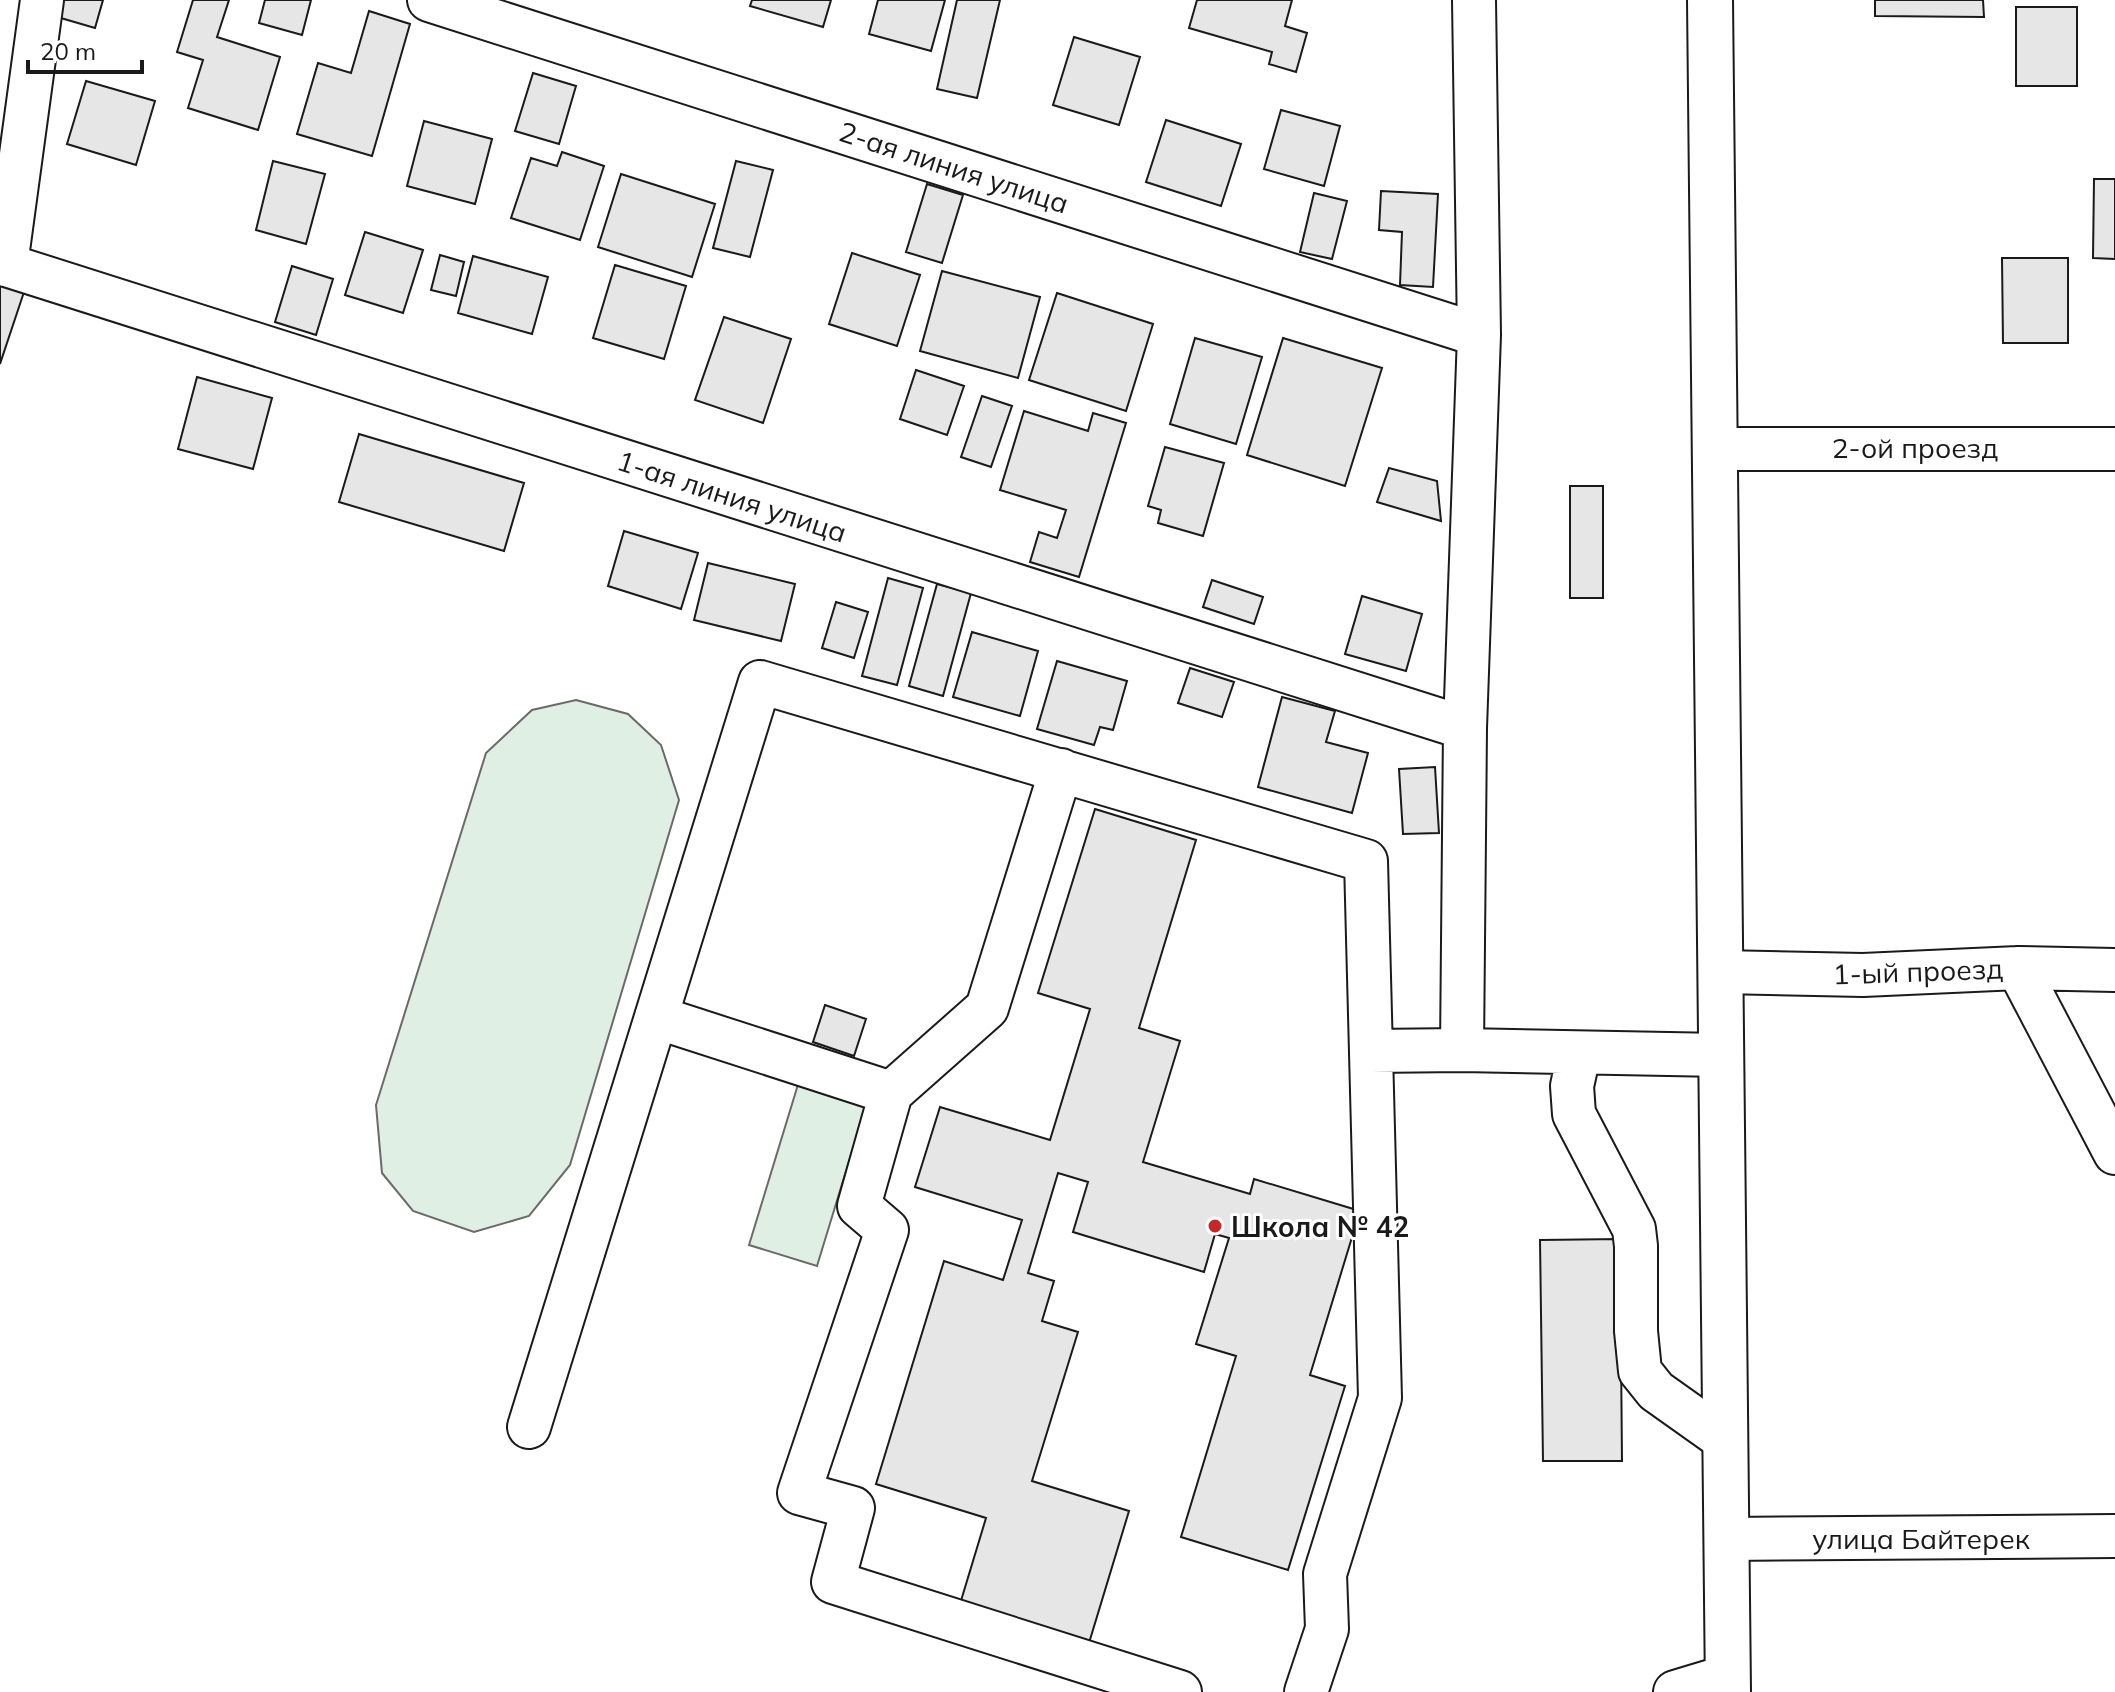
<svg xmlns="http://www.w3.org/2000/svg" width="2115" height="1692" font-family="Mulish,sans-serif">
<rect width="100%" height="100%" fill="#fff"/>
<path fill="#e0efe3" stroke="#6a6a6a" stroke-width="2" d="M576 700 628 714 661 745 679 800 570 1165 529 1216 474 1232 413 1211 382 1173 376 1105 486 753 532 710Z
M800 1078 868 1099 817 1266 749 1245Z"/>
<path fill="#e6e6e6" stroke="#1a1a1a" stroke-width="2" d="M59 0H103L95 28 54 16Z
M193 0H229L217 37 280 57 258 130 188 108 203 60 177 52Z
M265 0H311L302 35 259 23Z
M752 0H831L823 27 750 6Z
M878 0H945L931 51 869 34Z
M957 0H1000L977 98 937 89Z
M1197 0H1292L1285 26 1307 33 1296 72 1269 64 1272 52 1189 28Z
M1875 0H1983L1984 17 1875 16Z
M2016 7H2077V86H2016Z
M369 11 410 24 372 156 297 134 318 63 351 73Z
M1074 37 1140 57 1119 125 1053 105Z
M533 73 576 86 559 144 515 131Z
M86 81 155 101 136 165 67 144Z
M1281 110 1340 126 1324 186 1264 169Z
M1166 120 1241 144 1221 206 1146 182Z
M424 121 492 139 475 204 407 186Z
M562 152 604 166 580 240 511 218 531 158 557 166Z
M273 161 325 174 306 244 256 230Z
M736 161 773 170 750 257 713 248Z
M621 174 715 204 692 277 598 247Z
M2094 179H2115V259L2093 258Z
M927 184 963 195 942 263 906 252Z
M1381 191 1438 194 1433 287 1400 285 1402 232 1379 230Z
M1314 193 1347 201 1332 259 1300 252Z
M365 232 423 250 403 313 345 295Z
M852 253 920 275 897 346 829 324Z
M440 255 464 262 456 296 431 290Z
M473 256 548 277 532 334 458 313Z
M2002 258H2068V343H2003Z
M615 265 686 286 664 359 593 338Z
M292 266 333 279 316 335 275 322Z
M942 271 1040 297 1018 378 920 351Z
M0 284 24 292 0 364Z
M1057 293 1153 324 1126 411 1029 380Z
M724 317 791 339 763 423 695 400Z
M1195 338 1262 357 1236 444 1170 424Z
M1283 338 1382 368 1345 486 1247 455Z
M916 370 964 386 947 435 900 419Z
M197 377 272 398 253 469 178 449Z
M982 396 1012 406 991 467 961 457Z
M1024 411 1088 431 1093 413 1126 423 1079 577 1030 562 1039 532 1057 538 1066 510 1000 490Z
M359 434 524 483 504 551 339 502Z
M1165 447 1224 463 1203 536 1158 523 1161 510 1148 506Z
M1389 468 1437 481 1441 521 1377 502Z
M1570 486H1603V598H1570Z
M624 531 698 553 681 609 608 586Z
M708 563 795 584 781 641 694 620Z
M888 578 923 588 897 685 862 676Z
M1212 580 1263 597 1254 624 1203 607Z
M937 584 971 593 943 696 909 686Z
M1362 596 1422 614 1406 671 1345 654Z
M836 602 868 612 854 658 822 648Z
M972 632 1038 651 1020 716 953 697Z
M1057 661 1127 681 1113 730 1100 727 1094 745 1037 729Z
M1190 668 1234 682 1222 717 1178 703Z
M1282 697 1335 711 1326 742 1368 753 1352 813 1258 787Z
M1435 767 1439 833 1403 834 1399 769Z
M1095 809 1196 840 1139 1028 1180 1041 1143 1162 1250 1194 1254 1179 1360 1211 1310 1375 1345 1386 1288 1570 1181 1537 1236 1356 1196 1344 1229 1238 1215 1234 1204 1272 1073 1232 1088 1182 1058 1173 1028 1273 1054 1281 1042 1321 1078 1332 1032 1481 1129 1511 1089 1643 960 1604 986 1518 876 1484 944 1261 1003 1280 1022 1220 915 1187 940 1107 1050 1140 1090 1009 1038 993Z
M825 1005 866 1019 854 1056 813 1042Z
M1620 1239 1622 1461H1543L1540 1240Z"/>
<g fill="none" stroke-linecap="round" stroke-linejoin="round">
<g stroke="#1a1a1a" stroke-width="46">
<path id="minor" d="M429 0 1479 335
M0 263 1465 728
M6 265 42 0
M1715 449H2115
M1061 770 987 1008 891 1093 859 1206 887 1230 799 1493 853 1508 833 1582 1180 1692
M2018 968 2115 1153
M1721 972 1863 975 2018 968 2115 970
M656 1017 891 1093
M1462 1050 1465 728 1479 335 1474 0
M1371 1051 1462 1050 1721 1055
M1579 1054 1572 1086 1574 1114 1634 1229 1636 1246V1331L1640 1371 1656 1391 1725 1440
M529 1427 760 682 1366 861 1380 1398 1325 1574 1327 1629 1306 1692
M1727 1539 2115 1536
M1675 1692 1728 1676"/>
</g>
<g stroke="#1a1a1a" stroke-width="48">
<path id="major" d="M1710 0 1728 1692"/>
</g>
<use href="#minor" stroke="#fff" stroke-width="42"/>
<use href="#major" stroke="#fff" stroke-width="44"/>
</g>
<circle fill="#c62828" stroke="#fff" stroke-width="3" cx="1215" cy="1226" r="8"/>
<g text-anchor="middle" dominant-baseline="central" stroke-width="6" stroke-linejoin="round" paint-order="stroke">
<g font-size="28" fill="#1a1a1a" stroke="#fff">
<text transform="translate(954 167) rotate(18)">2-ая линия улица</text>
<text x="1915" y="447">2-ой проезд</text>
<text transform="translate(732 496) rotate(18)">1-ая линия улица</text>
<text transform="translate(1918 971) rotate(-2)">1-ый проезд</text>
<text x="1921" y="1538">улица Байтерек</text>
</g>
<g font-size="28" font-weight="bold" fill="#1a1a1a" stroke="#fff" text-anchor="start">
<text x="1231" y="1226">Школа № 42</text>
</g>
</g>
<path d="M28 60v12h114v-12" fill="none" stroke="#1a1a1a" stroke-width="4"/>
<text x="40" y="60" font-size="24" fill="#1a1a1a" stroke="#ffffff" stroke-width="6" paint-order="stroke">20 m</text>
</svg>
